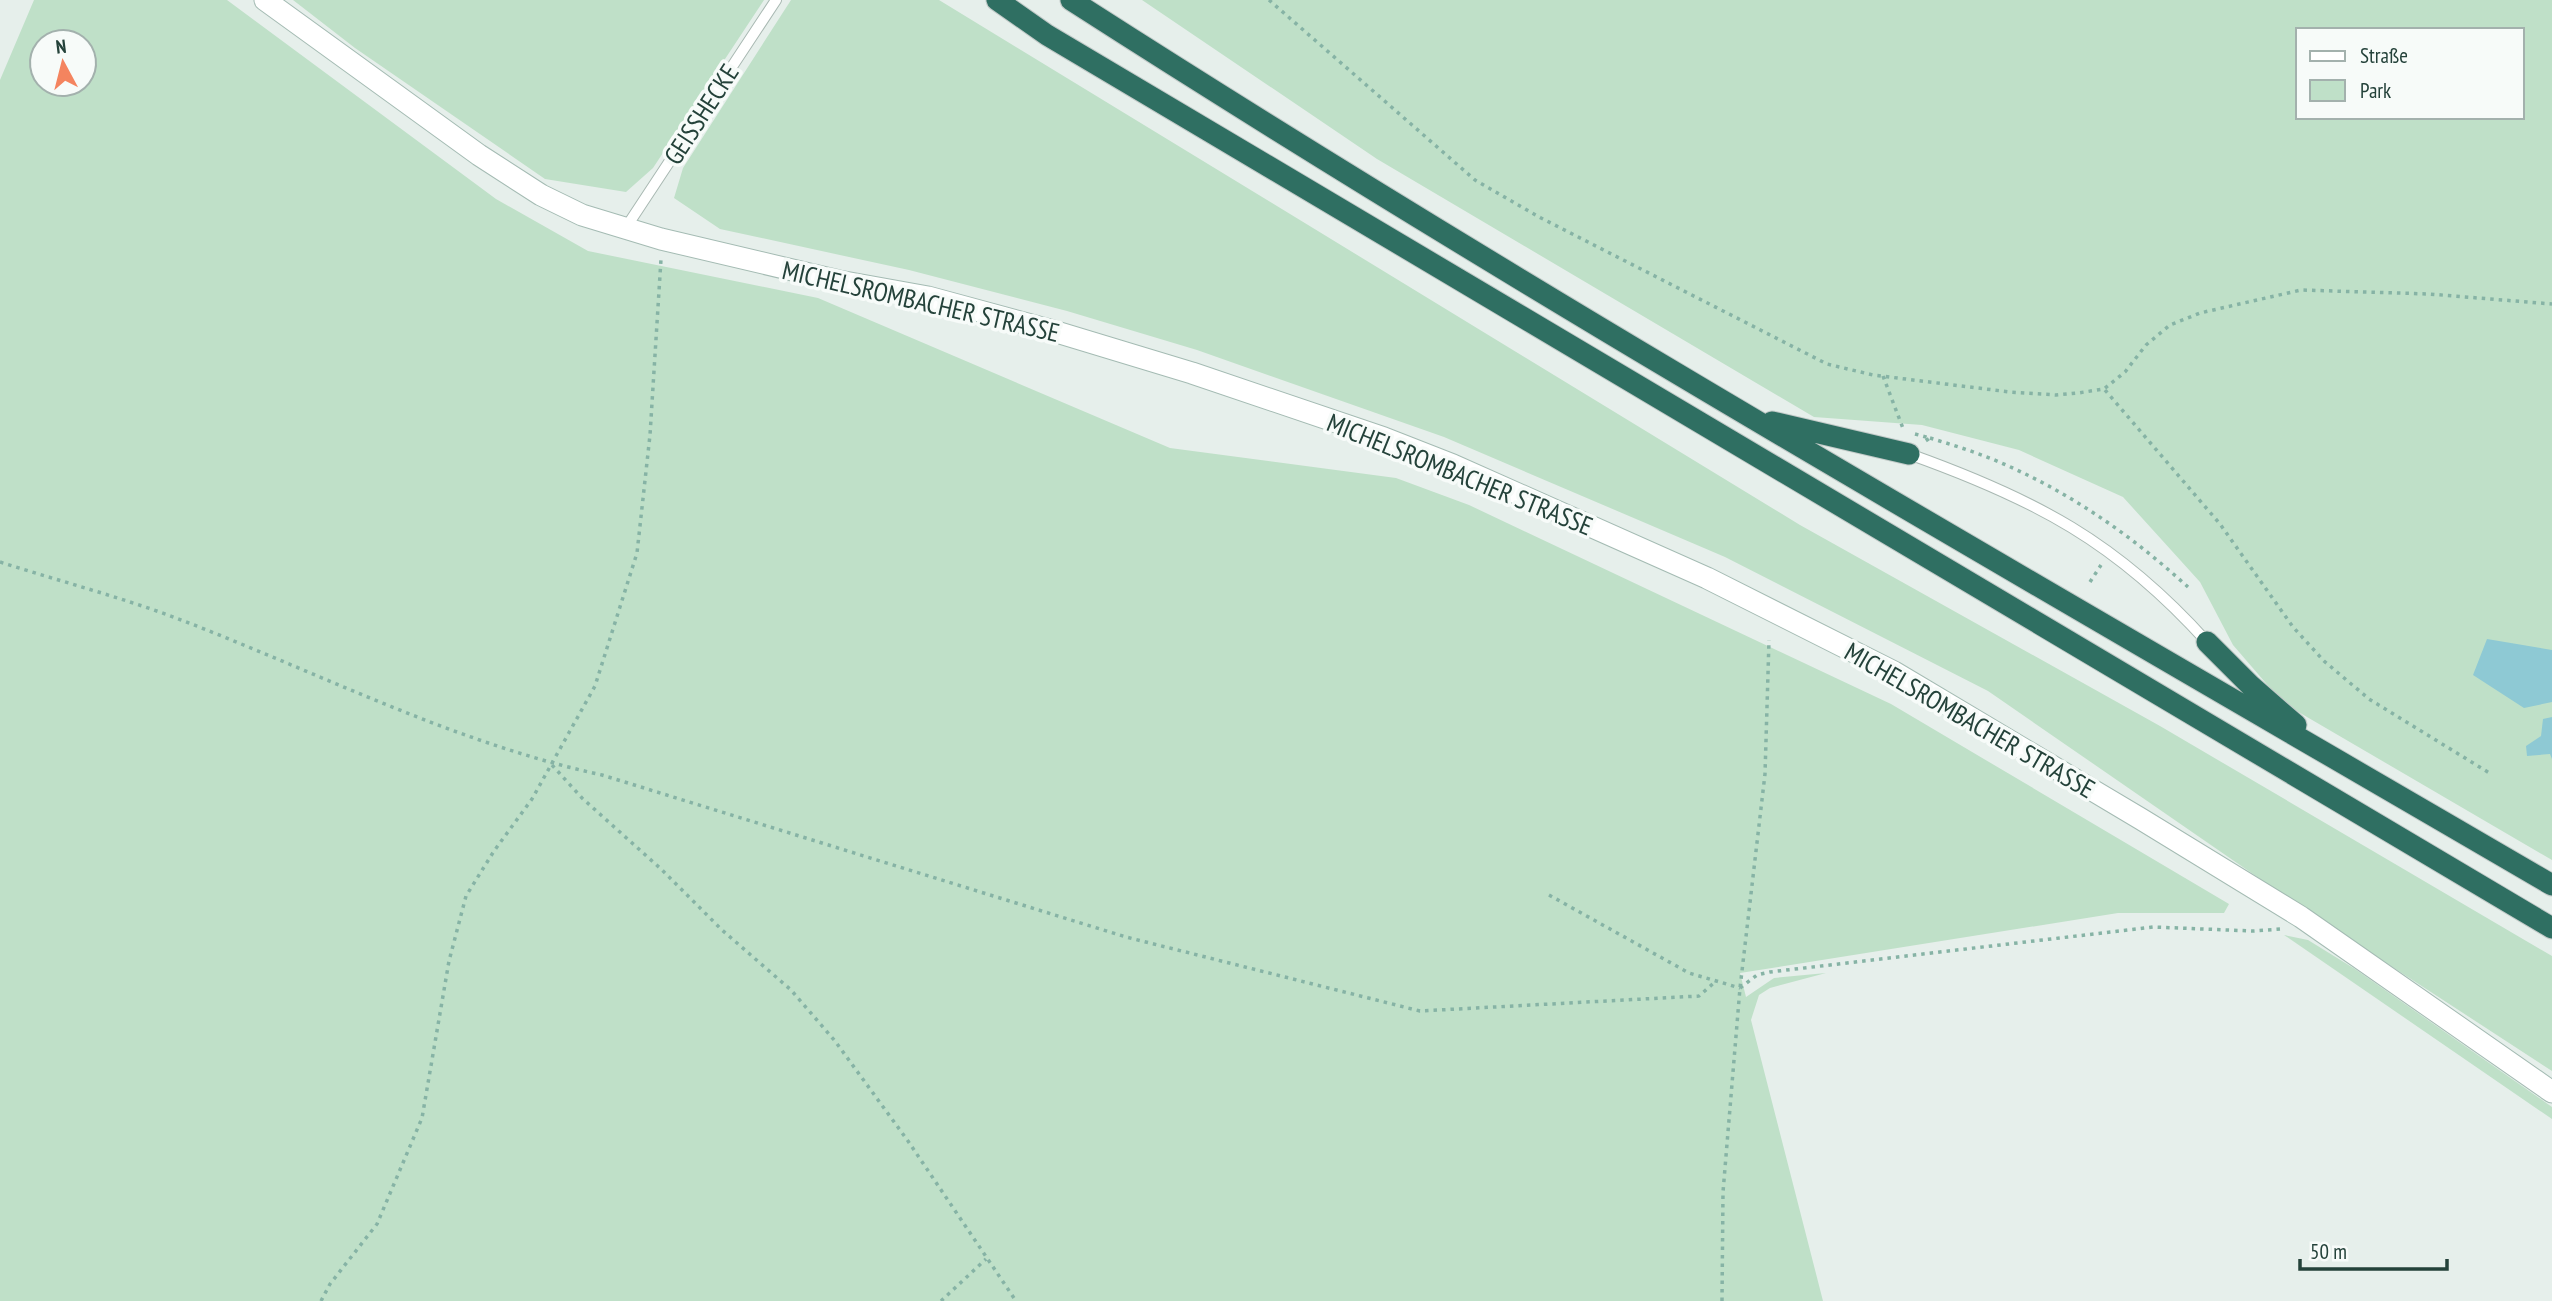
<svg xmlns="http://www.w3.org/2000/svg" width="2552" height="1301" font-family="'PT Sans Narrow',sans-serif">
<rect width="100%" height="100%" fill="#e6efeb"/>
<path fill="#bfe0c8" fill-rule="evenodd" d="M34 0H227L496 199 588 251 818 298 1170 448 1396 478 1469 505 1891 704 2229 904 2224 913H2118L1740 973 1746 997 1774 978 1826 973 1770 988 1759 995 1751 1020 1823 1301H0V80ZM42 42H84V84H42Z
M293 0H764L653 168 626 192 545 179 355 48Z
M791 0H939L1800 525 2160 726 2552 956V1071L2302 908 1988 691 1725 557 1444 437 1197 350 1067 311 909 270 720 229 674 198 683 168Z
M1142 0H2552V860L2283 703 2233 645 2200 582 2123 497 2019 450 1922 425 1814 417 1377 159ZM2298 30H2522V117H2298Z
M2284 935 2308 940 2355 969 2552 1107V1119Z"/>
<path fill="#8ec9d4" d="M2487 639 2552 650V702L2524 708 2473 675Z
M2552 717V759L2550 754 2527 756 2526 746 2541 736 2543 719Z"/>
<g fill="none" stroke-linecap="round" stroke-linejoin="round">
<g stroke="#a8b8b2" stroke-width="12">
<path id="service" d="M625 229 776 0
M1909 454C2035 499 2117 542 2207 642"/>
</g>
<g stroke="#a4bbb3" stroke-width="23">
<path id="secondary" d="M265 0 479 155 541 195 582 215 661 239 839 281 928 297 1050 330 1192 373 1384 438 1453 465 1707 578 1894 672 2141 819 2301 917 2552 1092"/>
</g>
<g stroke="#c2cac8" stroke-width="23">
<path id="motorway" d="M997 0 1047 35 2552 928
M1071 0C1555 311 2055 595 2552 885
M1772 422 1909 454
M2207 642 2250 685 2296 725"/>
</g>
<path stroke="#86b3a5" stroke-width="3.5" stroke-dasharray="3.5 5" stroke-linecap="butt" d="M1269 0 1475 180 1541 218 1827 364 1873 375 2010 392 2056 395 2078 393 2104 389 2125 372 2146 345 2170 325 2200 313 2301 290 2429 294 2552 304
M1883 376 1904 431
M2105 390 2220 524 2293 627 2324 661 2369 699 2491 774
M1915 434 1930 438 1924 442
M1930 438C1956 446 1982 454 2006 465 2074 495 2133 537 2188 587
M0 562C56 580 113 595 168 615 312 669 450 742 602 775L1126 937 1420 1011 1699 996 1716 981
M2090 582 2101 565
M552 765 582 798 661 869 722 930 791 990 835 1041 908 1141 1016 1301
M1549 895 1689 973 1740 988
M1740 988 1757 975 1770 972 2153 927 2253 931 2281 929
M321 1301 330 1284 377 1224 422 1118 449 961 466 896 494 851 532 799 595 686 637 553 650 435 661 259
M941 1301 986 1259
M1722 1301 1723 1192 1740 988 1765 774 1769 640"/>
<use href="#service" stroke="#fff" stroke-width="10"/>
<use href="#secondary" stroke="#fff" stroke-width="21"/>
<use href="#motorway" stroke="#2f6f62" stroke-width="21"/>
</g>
<g text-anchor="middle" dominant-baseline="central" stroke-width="7" stroke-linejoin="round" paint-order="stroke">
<g font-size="26" fill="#24423a" stroke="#f7fbf9">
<text transform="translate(701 114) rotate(-57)">GEISSHECKE</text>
<text transform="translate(921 301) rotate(13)">MICHELSROMBACHER STRASSE</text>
<text transform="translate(1460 474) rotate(22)">MICHELSROMBACHER STRASSE</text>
<text transform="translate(1970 720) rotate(30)">MICHELSROMBACHER STRASSE</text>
</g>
</g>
<rect x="2296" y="28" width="228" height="91" fill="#f7fbf9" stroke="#a3b1ad" stroke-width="2"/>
<rect x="2310" y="51" width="35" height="10" fill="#ffffff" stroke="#a3b1ad" stroke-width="2"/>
<text x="2360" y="63" font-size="21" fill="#24423a">Straße</text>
<rect x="2310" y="80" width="35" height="21" fill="#bfe0c8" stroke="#a3b1ad" stroke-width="2"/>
<text x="2360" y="98" font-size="21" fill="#24423a">Park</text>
<g transform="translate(63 63) rotate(353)"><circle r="33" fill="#f7fbf9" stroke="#a3b1ad" stroke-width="2"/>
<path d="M0-5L12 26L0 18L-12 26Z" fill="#f4845f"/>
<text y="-10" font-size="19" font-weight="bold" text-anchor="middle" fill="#24423a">N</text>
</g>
<path d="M2300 1259v10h147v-10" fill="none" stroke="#24423a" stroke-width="3.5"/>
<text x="2310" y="1259" font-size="21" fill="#24423a" stroke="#f7fbf9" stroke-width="5" paint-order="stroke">50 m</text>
</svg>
